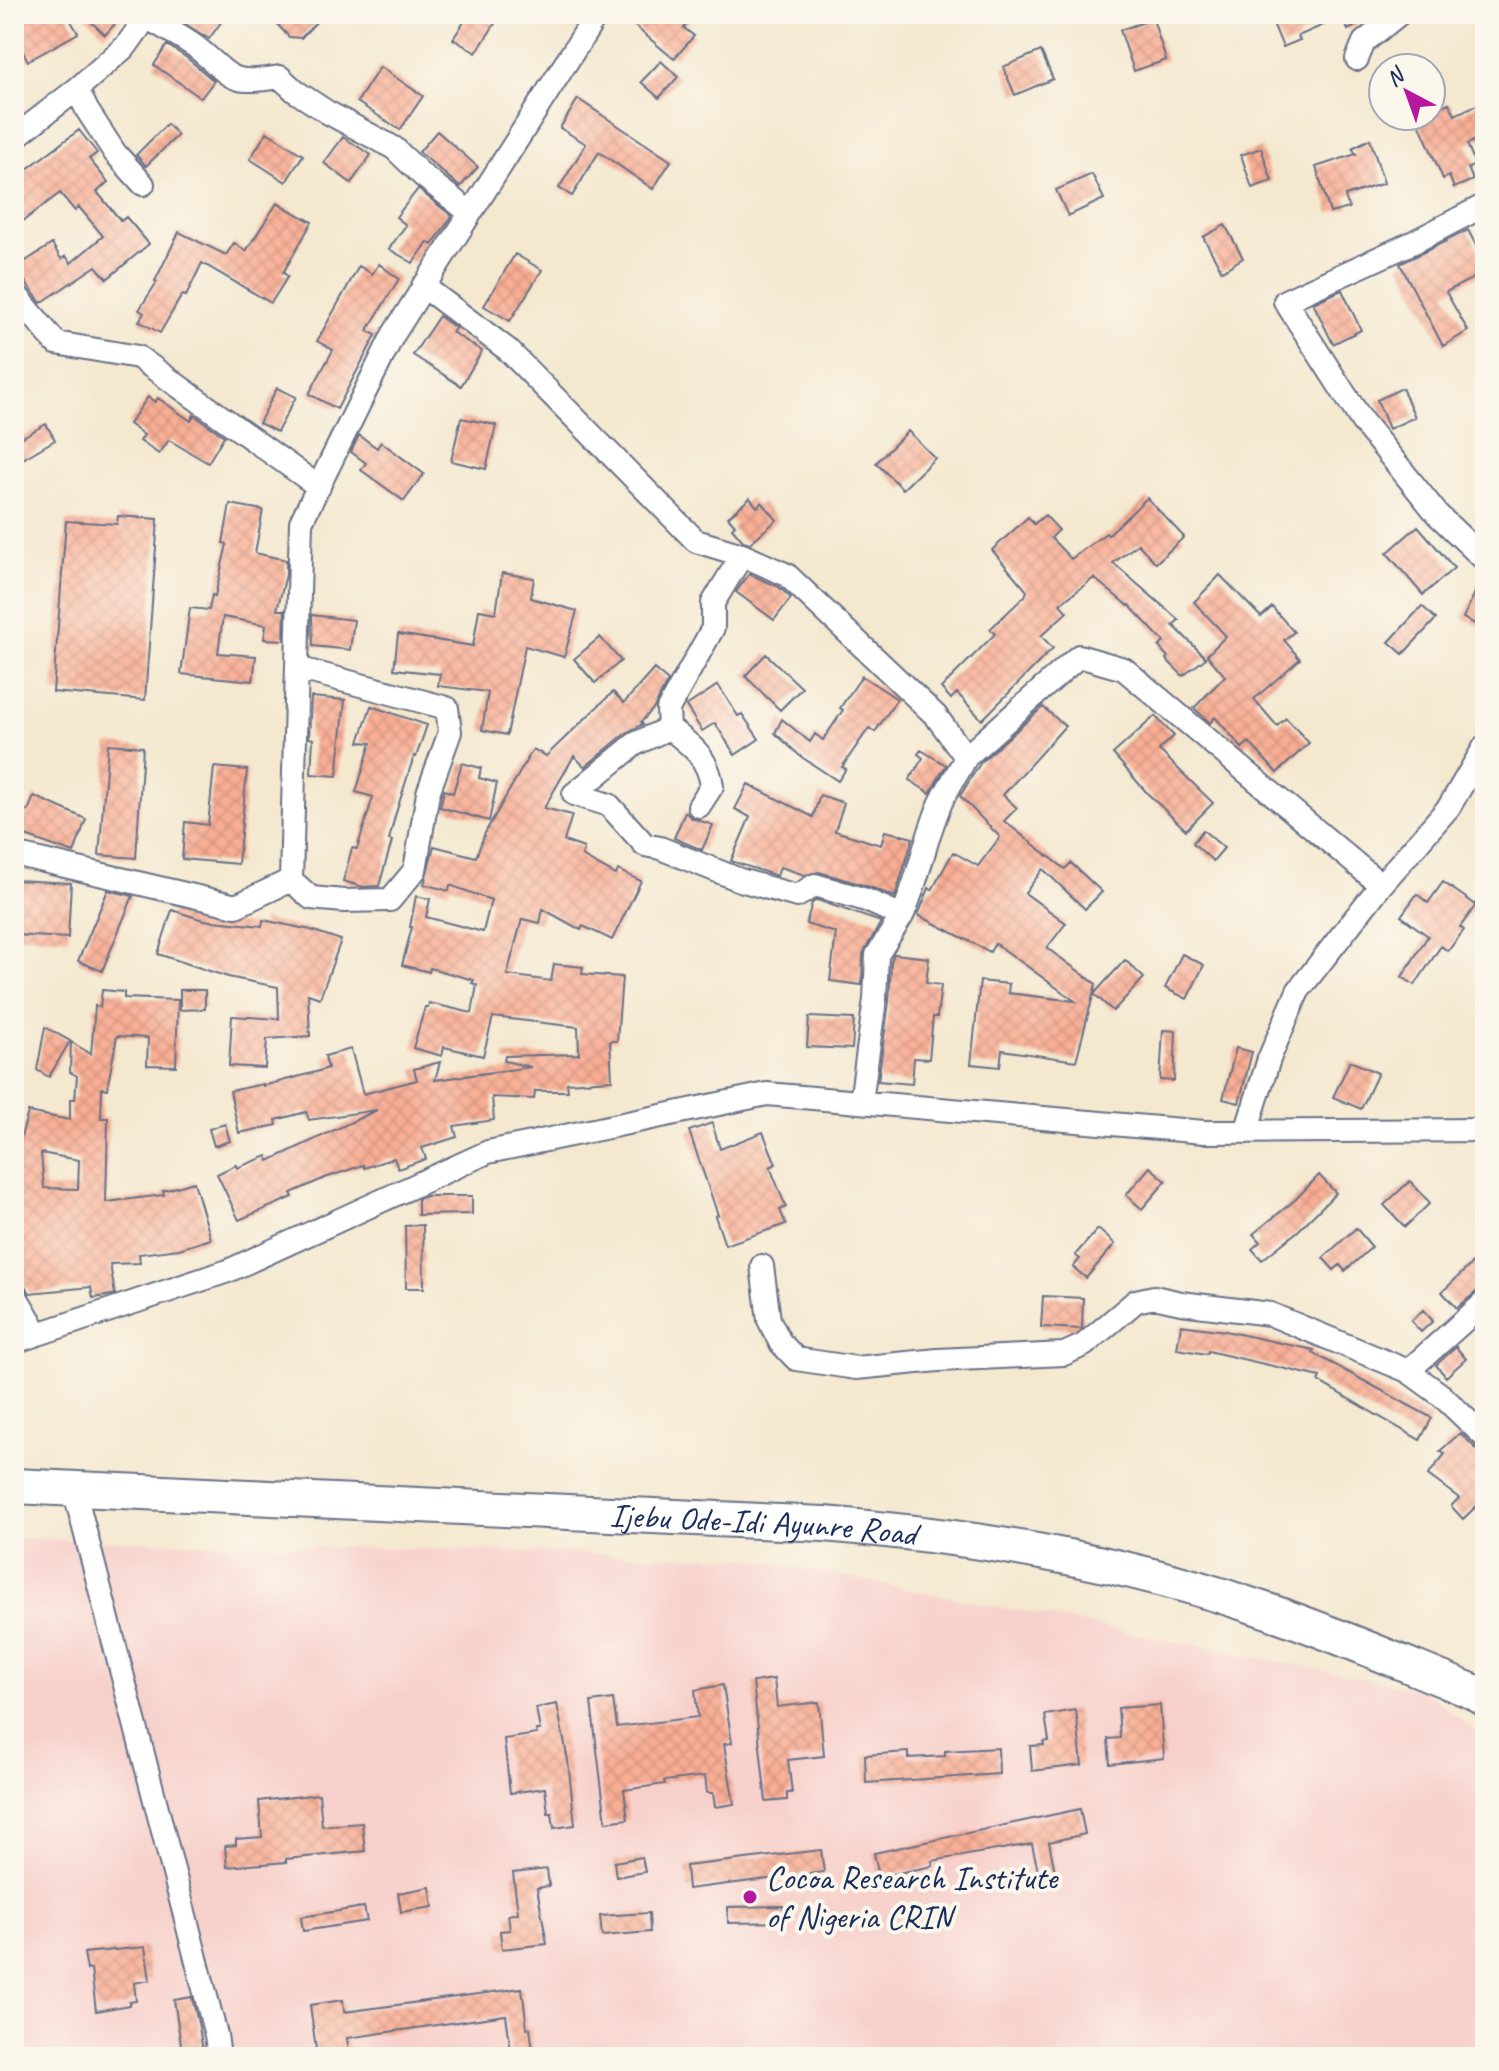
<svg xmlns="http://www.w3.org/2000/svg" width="1499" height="2071" font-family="Caveat,sans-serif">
<defs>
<pattern id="building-cross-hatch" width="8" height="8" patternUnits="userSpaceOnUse" patternTransform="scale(2)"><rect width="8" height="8" fill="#f9ae94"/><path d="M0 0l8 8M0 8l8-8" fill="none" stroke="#d59682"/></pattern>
</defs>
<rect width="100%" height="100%" fill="#fbf7ec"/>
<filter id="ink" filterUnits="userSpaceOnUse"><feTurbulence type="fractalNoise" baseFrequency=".0125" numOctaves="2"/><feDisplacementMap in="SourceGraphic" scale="16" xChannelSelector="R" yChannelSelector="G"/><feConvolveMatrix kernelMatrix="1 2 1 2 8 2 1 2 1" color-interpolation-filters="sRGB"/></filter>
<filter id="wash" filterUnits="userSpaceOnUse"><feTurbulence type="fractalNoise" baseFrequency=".006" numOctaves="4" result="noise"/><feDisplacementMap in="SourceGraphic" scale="32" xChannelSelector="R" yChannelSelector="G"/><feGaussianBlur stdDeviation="1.8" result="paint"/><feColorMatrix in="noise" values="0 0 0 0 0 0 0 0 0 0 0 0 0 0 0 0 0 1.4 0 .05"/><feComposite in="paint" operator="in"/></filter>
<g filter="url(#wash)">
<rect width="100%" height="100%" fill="#f4e8cf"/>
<path fill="#f7d0cb" d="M14 1538 748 1558 1423 1690 1485 1738V2057H14Z"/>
<g id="blocks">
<path fill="url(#building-cross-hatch)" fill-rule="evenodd" d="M20 14H67L78 33 28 61 14 36V17Z
M83 14H124L105 35Z
M184 14H227L209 39 179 20Z
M278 14H324L301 38 289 37 276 23Z
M469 14H484L496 22 476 53 453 39Z
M639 14H695L684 28 694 36 674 59 631 23Z
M1269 14H1377L1348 30 1342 17 1298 36 1300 40 1283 47Z
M1153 19 1166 60 1134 71 1120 30Z
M167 45 187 58 214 81 201 98 154 65Z
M1041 51 1053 79 1015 95 1003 67Z
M661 61 678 77 659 98 641 82Z
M380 67 423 96 400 130 357 102Z
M578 99 671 161 653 189 599 152 572 196 559 188 586 144 560 128Z
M1485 101V136L1467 144 1476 165 1468 168 1473 180 1454 188 1449 176 1443 179 1416 116H1431V110L1449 103 1455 115Z
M167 124 178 135 146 166 136 155Z
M79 130 97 153 89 159 108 182 97 192 121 221 126 217 149 244 107 279 96 266 41 303 15 268 52 244 61 259 66 256 71 263 103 236 79 207 75 211 60 193 14 228V179Z
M437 131 478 167 460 187 419 152Z
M267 132 303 155 286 182 250 159Z
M343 137 371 155 351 183 324 163Z
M1370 139 1384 183 1345 196 1349 208 1330 213 1316 167 1356 154 1352 148Z
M1261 148 1272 181 1252 188 1241 155Z
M1092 174 1104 199 1068 216 1056 190Z
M418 189 452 216 432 245 428 242 413 263 389 249 406 225 396 217Z
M277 203 312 222 283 273 288 276 271 303 202 263 186 296 182 295 160 333 139 321 144 313 139 310 157 282 155 281 179 232 226 255 234 243 246 251Z
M1225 225 1243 258 1222 271 1203 237Z
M1468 230 1485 263V272L1446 292 1468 331 1443 346 1400 264Z
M515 254 542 270 510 321 484 306Z
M379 264 399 279 367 331 376 335 337 409 309 394 333 350 317 341 359 266 372 274Z
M1342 290 1361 330 1333 344 1313 303Z
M439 316 456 328 452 332 482 351 461 386 413 355Z
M277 388 296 397 277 432 259 423Z
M1402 388 1415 417 1389 429 1377 400Z
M148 397 155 402 158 398 191 421 194 415 224 436 208 463 169 440 159 454 140 441 144 435 129 424Z
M461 418 496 425 486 469 451 461Z
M46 424 55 440 14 464V442Z
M908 431 935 458 903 489 876 463Z
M359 435 377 448 381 442 424 474 404 501 361 470 366 463 351 452Z
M750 498 757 507 762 502 777 520 750 543 743 541 732 528 735 525 728 517Z
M1147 498 1184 537 1156 563 1138 544 1113 563 1179 620 1173 625 1206 658 1183 676 1166 659 1168 657 1159 647 1164 642 1129 605 1128 606 1094 578 1060 604 1067 612 1041 636 1053 648 982 720 957 693 951 699 941 688 995 634 990 629 1025 596 1027 591 992 550 1028 517 1034 524 1045 515 1059 530 1051 538 1071 559 1106 533 1108 535Z
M230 504 263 510 255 553 286 560V575L277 610H285L284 640 264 639 266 625 223 617 218 653 256 656 253 681 181 674 190 608 209 610 212 595 215 596 227 544 223 543Z
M118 516 158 519 145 700 53 692 66 521 117 524Z
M1418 526 1454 568 1423 595 1387 553Z
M502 573 534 578 531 598 577 611 564 657 525 646 507 735 482 730 488 692 438 686 440 674 394 669 398 634 473 646 479 610 496 613Z
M749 574 779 587 791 598 774 620 736 592Z
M1484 574H1485V629L1463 618Z
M1220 575 1261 617 1272 607 1294 632 1284 640 1300 659 1254 699 1277 726 1286 718 1309 743 1277 773 1249 742 1242 748 1215 717 1210 723 1194 708 1225 676 1207 655 1226 636 1194 602Z
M1422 606 1436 619 1403 654 1389 642Z
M312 615 354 620 350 650 313 646Z
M600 637 621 661 595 683 574 659Z
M766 654 802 688 780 710 745 676Z
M654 669 668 681 654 708 641 722 643 724 626 733 585 767 574 756 544 808 572 815 564 841 584 848 582 856 616 875 618 870 641 881 612 940 583 926 581 930 543 909 540 923 522 919 507 975 551 981 554 964 583 967 582 974 622 977 617 1041H610L612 1080 567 1083 568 1091H535L534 1099 492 1097 494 1120 454 1126 457 1137 422 1148 426 1159 398 1169 394 1158 364 1168 363 1165 325 1178 291 1193 293 1197 239 1220 217 1174 236 1165 237 1168 267 1156 269 1161 377 1110 309 1120 306 1112 276 1120 277 1125 239 1133 230 1091 263 1084V1086L316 1072 328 1068 325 1056 351 1049 363 1094 417 1080 414 1069 440 1062 435 1080 531 1067 504 1061 505 1056 579 1054 578 1027 493 1017 483 1056 444 1047 442 1056 413 1048 425 1007H428L429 1003 472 1013 477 985 472 983 474 980 430 968 429 972 402 965 412 927H410L416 896 430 899 426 917 483 932 491 900 450 885 449 891 424 884 434 846 476 857 485 833 533 749 546 756 613 692 624 703Z
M862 676 897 699 875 732 869 728 842 767 846 769 838 781 800 756 775 733 782 719 810 742 815 734 823 740 843 710 840 708Z
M718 685 738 716 742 714 759 739 735 755 715 723 702 731 686 706Z
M311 697 345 700 337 776 311 774 313 739 309 738Z
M371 706 427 725 416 757 414 756 395 816 389 840 392 841 379 886 363 887 343 881 352 848 357 849 373 797 356 792 371 743 359 742Z
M1043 707 1065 726 1003 795 1017 808 1004 821 1065 869 1071 863 1102 892 1085 909 1043 869 1025 893 1066 923 1047 948 1096 984 1076 1061 1002 1050 1000 1067 971 1064 980 981 1009 984 1008 993 1075 1001 995 943 990 952 918 915 929 888 932 890 953 852 978 866 1000 837 960 796 981 762Z
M1155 716 1174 736 1159 750 1213 803 1186 830 1148 794 1113 754Z
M108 744 143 747 136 858 99 855Z
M921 750 946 765 930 793 909 780 923 758 918 754Z
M462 763 481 768 479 778 497 783 489 821 440 807 444 790 453 793Z
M214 767 247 770 238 864 182 859 185 822 208 825Z
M748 784 813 817 820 795 844 803 835 831 881 845 885 831 913 838 895 897 870 887 819 872 805 875 780 867 777 876 731 861 750 817 735 809Z
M34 796 86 819 74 853 14 832V807L28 811Z
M685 812 692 818 713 825 702 850 674 838Z
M1203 830 1224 848 1213 861 1193 843Z
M14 880 71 883 68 938 14 935Z
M1443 882 1476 905 1460 927 1464 930 1448 951 1441 946 1415 985 1402 977 1428 936 1401 916 1417 894 1428 903Z
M108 890 133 896 102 971 78 961Z
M817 900 881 922 863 954 862 985 830 981 836 933 806 924 812 903Z
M172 910 203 920 262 926 263 920 311 930 341 940 320 998 308 994 310 1036 267 1039 265 1068 229 1066 232 1016 279 1019 278 987 228 977 158 954Z
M894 954 929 958 926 983 941 985 937 1017H933L929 1059 914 1058 912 1084 878 1081 889 1001 891 961Z
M1182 954 1204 965 1187 999 1165 988Z
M1125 960 1144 978 1113 1011 1094 994Z
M102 990 124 992V998L178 1000 176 1066 147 1065 148 1038 117 1036 107 1089 102 1088 101 1118H108L106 1202 164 1195 163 1191 194 1182 211 1239 179 1249 139 1254 140 1263 110 1264 115 1294 112 1295 93 1298 91 1287 30 1293 23 1283 22 1261 14 1260V1163L28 1112 70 1120V1099H75L77 1076 70 1072 71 1042 91 1054 95 1006 100 1007ZM41 1153 79 1160 78 1189 44 1188Z
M180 990H205V1009L180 1010Z
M809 1017 854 1019 852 1049 807 1047Z
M45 1027 70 1041 49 1077 37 1070Z
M1163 1030 1176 1031 1174 1081 1160 1080Z
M1236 1048 1252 1052 1239 1103 1223 1099Z
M1350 1061 1378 1073 1361 1109 1333 1097Z
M712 1123 720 1149 763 1132 776 1164 770 1167 786 1207 780 1210 786 1224 725 1245 715 1216 718 1215 689 1131Z
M225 1124 230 1141 214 1146 209 1129Z
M1150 1167 1166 1181 1142 1209 1126 1195Z
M1319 1175 1336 1193 1298 1231 1262 1260 1252 1249 1260 1242 1253 1234 1295 1200Z
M1410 1181 1430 1203 1405 1227 1384 1205Z
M425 1196H472V1214L418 1215V1199Z
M423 1225 424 1288H406L405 1226Z
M1356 1228 1372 1247 1345 1271 1340 1265 1334 1270 1323 1258Z
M1098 1229 1115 1244 1086 1278 1073 1267 1080 1259 1075 1255Z
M1485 1251V1288L1476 1292 1457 1308 1442 1292Z
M1043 1296 1083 1298 1082 1329 1041 1327Z
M1423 1310 1433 1321 1421 1332 1411 1321Z
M1181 1325 1225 1331 1314 1350 1313 1353 1432 1418 1420 1440 1318 1381 1320 1377 1208 1351 1207 1354 1177 1349Z
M1456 1347 1466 1359 1446 1377 1436 1365Z
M1460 1433 1485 1457V1498L1463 1519 1451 1506 1459 1498 1428 1475 1445 1454 1440 1451Z
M774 1679 777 1707 819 1702 824 1756 788 1760 792 1793H787V1800L766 1802 753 1682Z
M723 1685 732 1743 724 1744 734 1804 715 1807 713 1793H707L705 1776 664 1781 665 1784 624 1790 628 1819 606 1822 591 1702 613 1699 617 1727 698 1717 695 1690Z
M557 1704 568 1761 575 1825 554 1828 552 1813H548L545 1788 510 1793 504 1739 537 1734 536 1730H540L536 1708Z
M1160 1705 1164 1758 1110 1764 1108 1739 1120 1738 1118 1708Z
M1076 1710 1082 1765 1032 1771 1030 1746 1044 1745 1043 1742 1049 1741 1045 1715Z
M998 1748 999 1774 866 1783 865 1755 908 1752V1758L945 1756V1751Z
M319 1794 322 1826 362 1823 365 1851 286 1859V1862L227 1867 225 1846 236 1845V1839L262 1837 259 1801Z
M1080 1809 1085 1834 1049 1842 1055 1872 1039 1875 1032 1844 932 1861 933 1866 879 1877 874 1853Z
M821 1850 824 1872 688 1889 686 1866Z
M642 1857 645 1872 616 1877 614 1862Z
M547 1869 549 1886 537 1888 547 1944 502 1949 500 1931 510 1930 508 1915 518 1913 513 1873Z
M430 1887 433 1907 401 1912 398 1893Z
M783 1906V1922L728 1923V1907Z
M364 1907 367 1921 303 1931 301 1917Z
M649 1913 650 1932 602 1936 600 1916Z
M145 1947 150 1980 134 1983 136 2001 129 2002V2005L96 2011 91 1969 87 1970 84 1953Z
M522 1988 527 2028H530L534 2057H512L506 2015 347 2038 350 2057H317L310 2005 343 2000 344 2012Z
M192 1997 199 2027 204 2057H183L174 2000Z"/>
</g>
</g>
<g filter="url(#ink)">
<use href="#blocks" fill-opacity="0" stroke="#677086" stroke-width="2"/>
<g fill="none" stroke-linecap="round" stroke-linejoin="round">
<g stroke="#677086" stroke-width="26">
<path id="street" d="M146 17C162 27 181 36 196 47 233 77 228 86 280 77L295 91 327 112 394 148 422 175 469 212
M1357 59 1364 42 1399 14
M77 89 87 110 115 153 143 184
M14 138 77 89 126 46 149 14
M1485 205 1414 242 1285 301 1362 421 1438 515 1485 560
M423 286 508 350 696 541 742 555 787 575 936 716 966 757 1079 656 1124 669 1381 885
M14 292 56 343 138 357 319 487
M669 728 635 744 574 794 609 805 645 845 660 848 740 880 797 896 815 885 866 900 902 916 877 955 875 999 861 1102
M699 806 712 786C708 757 691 745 669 728L668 709 713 628V603L742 555
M14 854 236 906 291 880 301 522 393 335 597 14
M291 880 311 898 344 901 390 900 415 870 428 793 450 732 447 708 297 668
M902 916C918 881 924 843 939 807 946 789 958 774 966 757
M1246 1132 1269 1059 1298 991 1381 885 1449 807 1485 746
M762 1266 769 1320 780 1342 796 1359 856 1368 938 1360 1064 1354 1084 1345 1136 1301 1154 1297 1181 1303 1270 1314 1408 1371 1441 1395 1485 1437
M14 1293 38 1334
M14 1342 228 1271 488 1152 767 1094 1204 1132 1485 1130
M1408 1371 1485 1302
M74 1489 216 2035 219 2057"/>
</g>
<g stroke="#677086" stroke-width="38">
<g id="primary">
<path id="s1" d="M14 1486 824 1524C966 1536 1112 1558 1247 1604 1324 1629 1399 1662 1474 1692L1485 1699"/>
</g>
</g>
<use href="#street" stroke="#fff" stroke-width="22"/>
<use href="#primary" stroke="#fff" stroke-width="34"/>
</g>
</g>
<circle fill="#b5179e" stroke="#fbf7ec" stroke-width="3" cx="750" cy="1897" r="8"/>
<g text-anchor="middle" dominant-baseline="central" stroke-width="8" stroke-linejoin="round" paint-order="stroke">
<g font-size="34" fill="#1b2f5e" stroke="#fbf7ec">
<text stroke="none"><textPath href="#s1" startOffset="750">Ijebu Ode-Idi Ayunre Road</textPath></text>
</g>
<g font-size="34" fill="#1b2f5e" stroke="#fbf7ec" text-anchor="start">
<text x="766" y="1877">Cocoa Research Institute<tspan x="766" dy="39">of Nigeria CRIN</tspan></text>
</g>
</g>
<rect width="1499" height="2071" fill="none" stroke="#fbf7ec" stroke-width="48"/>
<g transform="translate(1407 92) rotate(319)"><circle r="38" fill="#fbf7ec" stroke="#a1a7b3" stroke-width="2"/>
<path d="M0-6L14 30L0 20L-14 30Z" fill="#b5179e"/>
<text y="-12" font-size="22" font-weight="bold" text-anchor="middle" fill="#1b2f5e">N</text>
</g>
</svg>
